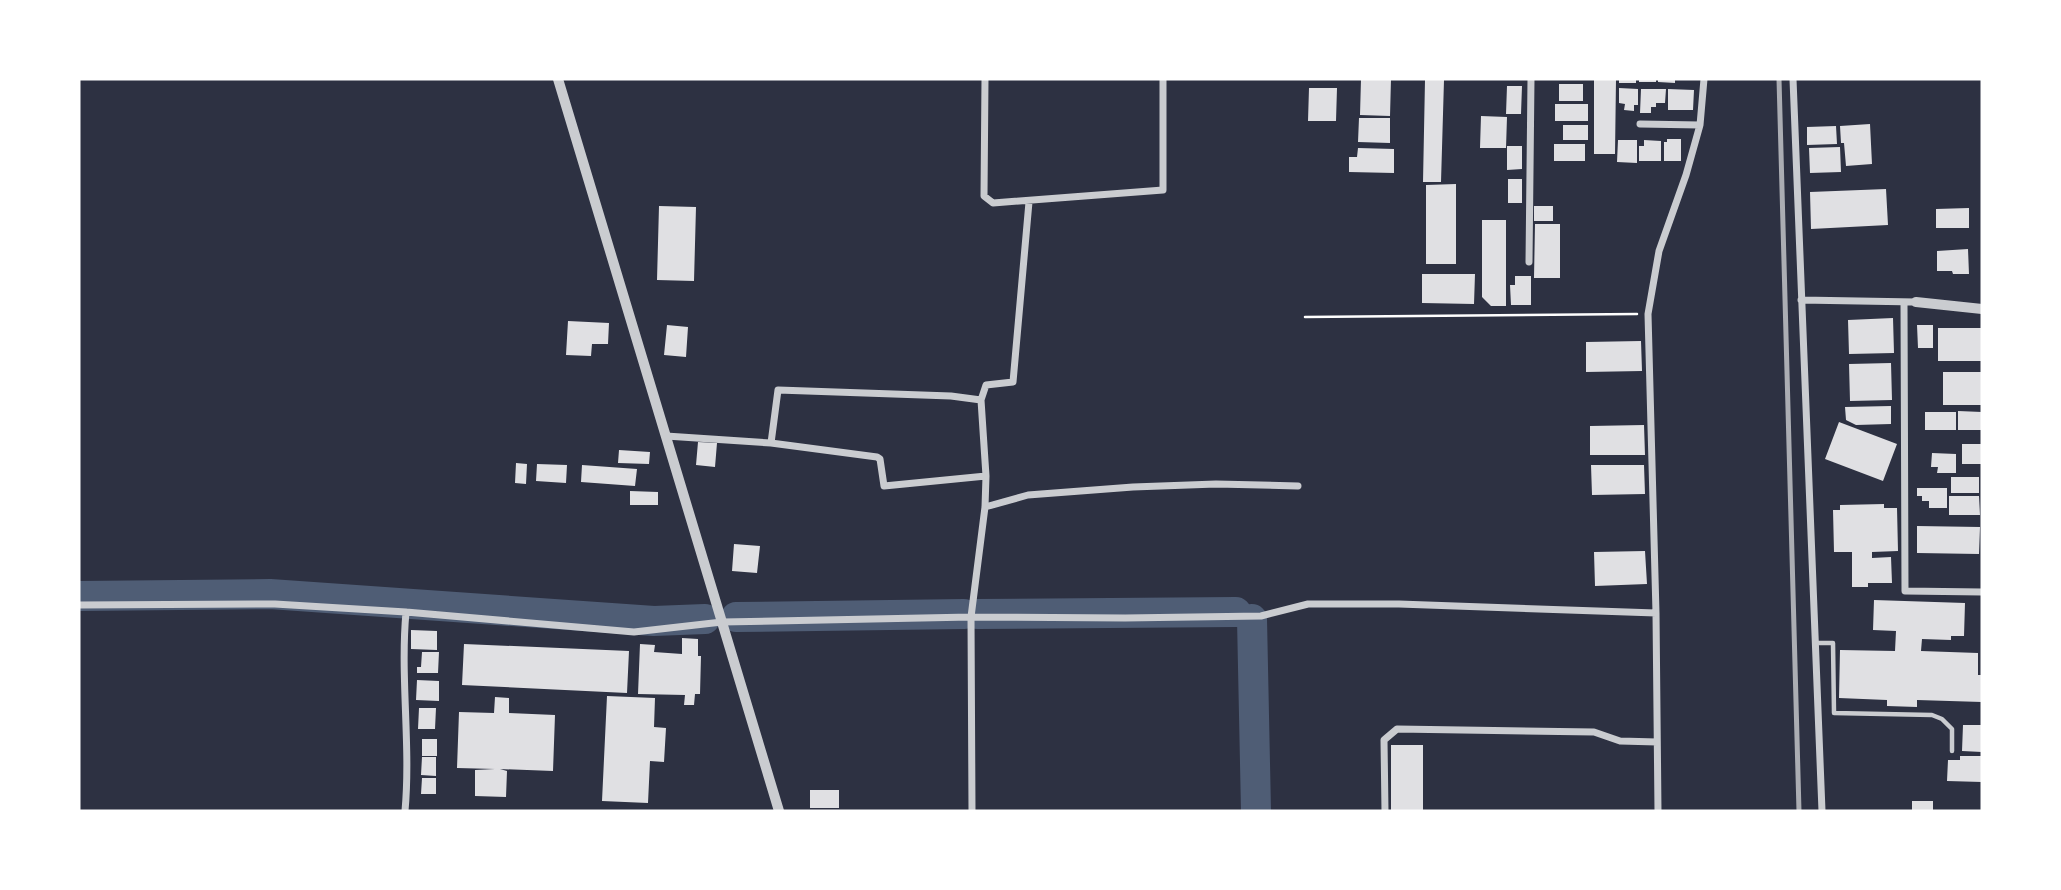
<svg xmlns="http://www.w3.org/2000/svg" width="2061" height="890" font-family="'Titillium Web',sans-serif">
<rect width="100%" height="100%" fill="#2d3142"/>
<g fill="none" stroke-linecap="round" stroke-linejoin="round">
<path stroke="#4f5d75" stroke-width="30" d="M79 596 270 594 654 621 705 619
M977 614 1236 612
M736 617 964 614
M1252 619 1256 811"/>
</g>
<path fill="#e0e0e3" d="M1361 79H1391L1390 116 1360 115Z
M1594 79H1616L1615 154H1594Z
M1619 79H1636V83H1619Z
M1639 79H1656V82H1639Z
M1658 79H1675V83L1658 82Z
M1425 80H1444L1441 182H1423Z
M1559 84H1583V101H1559Z
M1507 86H1522L1521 114H1506Z
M1309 88H1337L1336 121H1308Z
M1619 88 1638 89V105H1634V111L1624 110 1625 104 1619 103Z
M1641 89H1666L1665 103H1656V107H1651V113H1640Z
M1668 89 1694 90 1693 110H1668Z
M1555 104H1588V121H1555Z
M1481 116 1507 117 1506 148H1480Z
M1359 118H1390V143L1358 142Z
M1870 124 1872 164 1846 166 1844 143H1841L1840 126Z
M1563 125H1588V140H1563Z
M1836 126 1837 144 1807 145V127Z
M1667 139H1681V161H1664V142H1667Z
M1618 140H1637V163L1617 162Z
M1644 140 1661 141V161H1639V146H1644Z
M1554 144H1585V161H1554Z
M1507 146H1522V169L1507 170Z
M1840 147 1841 172 1810 173 1809 148Z
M1358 148 1394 149V173L1349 172V157H1357Z
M1508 179H1522V203H1508Z
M1456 184V264H1426V185Z
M1886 189 1888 225 1811 229 1810 192Z
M659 206 696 207 694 281 657 280Z
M1534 206H1553V221H1534Z
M1969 208V228H1936V209Z
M1482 220H1506V306H1491L1482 297Z
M1535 224H1560V278H1534Z
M1968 249 1969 274H1953L1952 271H1937V251Z
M1422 274H1475L1474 304 1422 303Z
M1515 276H1531V305H1511L1510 285H1515Z
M1893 318 1894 353 1849 354 1848 320Z
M568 321 609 323 608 344H592L591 356 566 355Z
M667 325 688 327 686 357 664 355Z
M1917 325H1933V348H1918Z
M1938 328H1982V361H1938Z
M1641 341 1642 371 1586 372V342Z
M1891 363 1892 400 1850 401 1849 364Z
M1943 372H1982V405H1943Z
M1891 406V424L1856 425 1846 420 1845 407Z
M1958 411 1982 412V430H1958Z
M1925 412H1956V430H1925Z
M1839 422 1897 444 1883 481 1825 459Z
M1644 425 1645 455H1590V426Z
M698 442 717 443 715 467 696 465Z
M1962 444H1982V464H1962Z
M619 450 650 452 649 464 618 463Z
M1932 453 1956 454V473H1937L1938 467H1931Z
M516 463 527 464 526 484 515 483Z
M537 464 567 465 566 483 536 481Z
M582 465 637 469 635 486 581 482Z
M1591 465H1644L1645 494 1592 495Z
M1951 477H1979V493H1951Z
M1917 488H1947V508H1929V501H1922V496H1917Z
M630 491 658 492V505H630Z
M1949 496H1979L1980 515H1949Z
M1884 504V508H1897L1898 551 1872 552V558L1891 557 1892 583H1868V587H1852V552H1834L1833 510H1840V505Z
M1917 526 1980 527 1979 554 1917 553Z
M734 544 760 546 757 573 732 571Z
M1645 551 1647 584 1595 586 1594 552Z
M1874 600 1965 603 1964 636H1951V640L1922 639 1921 651 1978 653V675H1982V702L1917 700V707L1887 706V700L1839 698 1840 650 1895 651 1896 631 1873 630Z
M411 630 437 631V650L411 649Z
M682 638 698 639V656H701L700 694H695L694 705H684L685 695 638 694 640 644 655 645 654 652 682 654Z
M464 644 629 651 627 693 462 685Z
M422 652H439L438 673H417V667H421Z
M417 680 439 681V701L416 700Z
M607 696 655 698 654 727 666 728 664 762 650 761 648 803 602 801Z
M495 697 509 698V713L555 715 553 771 500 769 507 771 506 797 475 796V770L495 769 457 768 459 712 494 713Z
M419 708H436L435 729H418Z
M1963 725H1982V752L1962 751Z
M422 739H437V756H422Z
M1391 745H1423V811H1391Z
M1960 756H1982V782L1947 781 1948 760H1960Z
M422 757H436V776L421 775Z
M422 778H436V794H421Z
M810 790H839V808H810Z
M1912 801H1933V811H1912Z"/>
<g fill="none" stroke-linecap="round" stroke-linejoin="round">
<path stroke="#fff" stroke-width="2.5" d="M1305 317 1637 314"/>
<path stroke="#caccd0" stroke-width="4.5" d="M1815 643H1833L1834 713 1932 715 1942 719 1952 729V751"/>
<path stroke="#caccd0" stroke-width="7" d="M985 79 984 196 993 203 1163 190V79
M1793 79 1822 811
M1640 124 1700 125
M1529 262 1531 79
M1801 300 1916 302
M1904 302 1905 591 1982 592
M666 436 771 443 877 457 880 459 884 486 986 476
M771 443 778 390 951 396 981 400
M985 507 1028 495 1133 487 1216 484 1298 486
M79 605 275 604 406 612 634 632 722 622 971 617 1125 618 1261 616 1308 604H1399L1656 613
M405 811C411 745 400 678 406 612
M972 811 971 617 985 507 986 476 981 400 986 385 1013 382 1029 202
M1385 811 1384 740 1397 729 1594 732 1620 741 1657 742
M1658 811 1656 613 1648 314 1659 251 1686 175 1700 125 1704 79"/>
<path stroke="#caccd0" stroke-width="10" d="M558 79 779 811
M1916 302 1982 309"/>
<path stroke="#abadb3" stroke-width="5" d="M1779 79 1799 811"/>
</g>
<rect width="2061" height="890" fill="none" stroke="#ffffff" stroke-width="161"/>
</svg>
